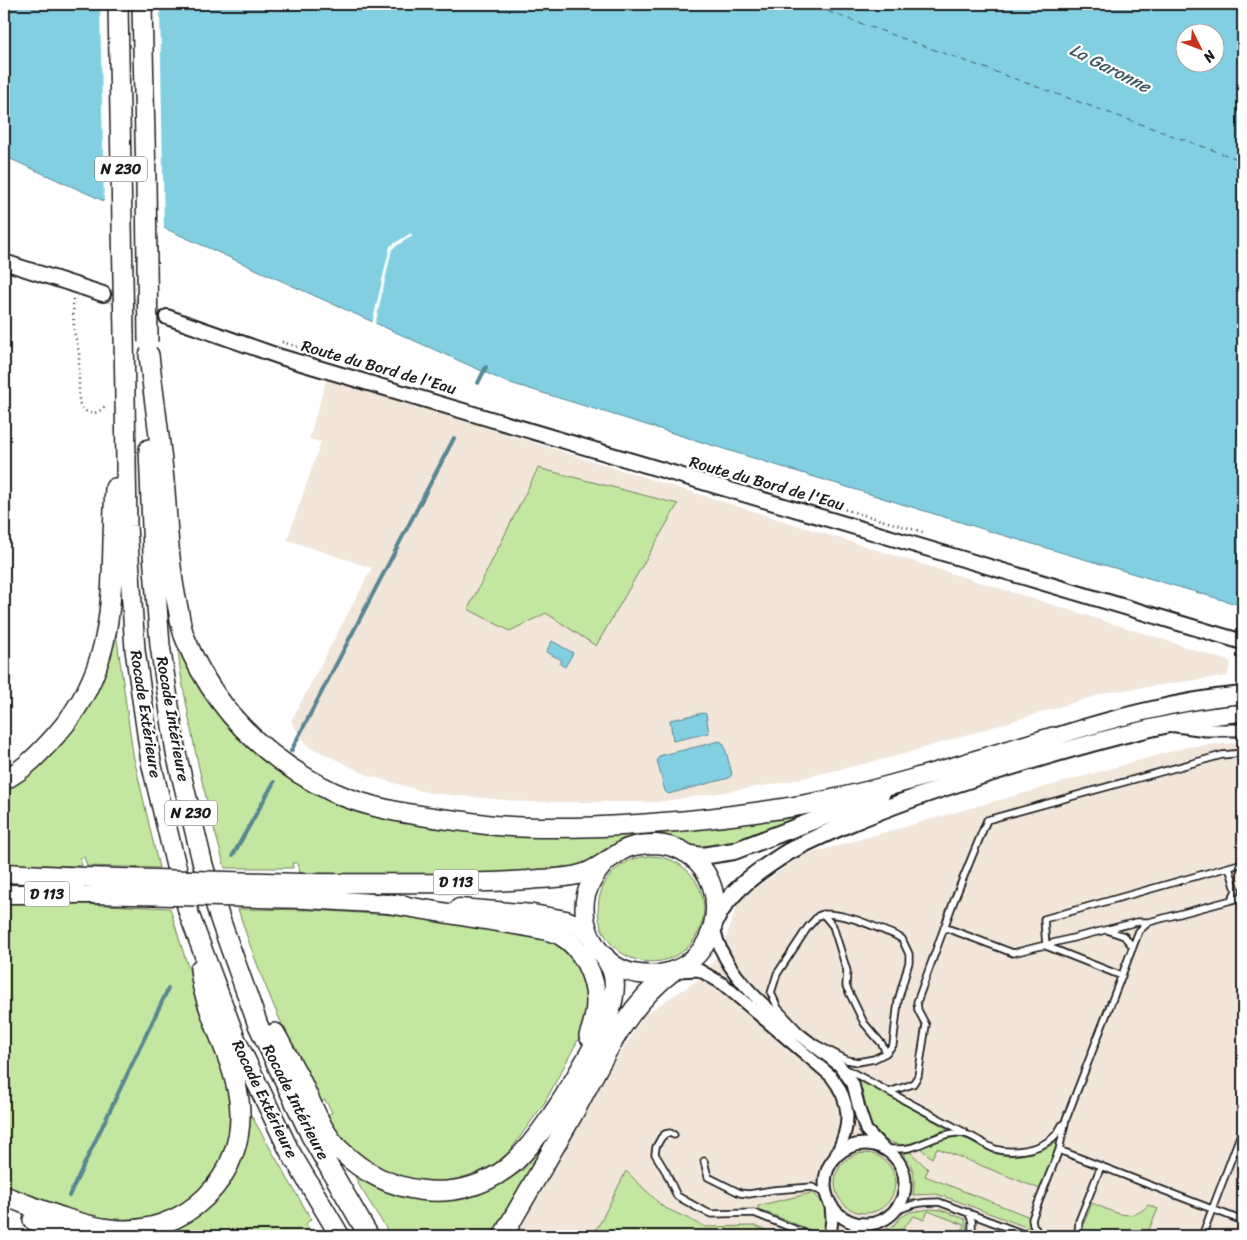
<svg xmlns="http://www.w3.org/2000/svg" width="1247" height="1240" font-family="Sriracha,sans-serif">
<rect width="100%" height="100%" fill="#fff"/>
<filter id="ink" filterUnits="userSpaceOnUse"><feTurbulence type="fractalNoise" baseFrequency=".02" numOctaves="2"/><feDisplacementMap in="SourceGraphic" scale="10" xChannelSelector="R" yChannelSelector="G"/><feConvolveMatrix kernelMatrix="1 2 1 2 8 2 1 2 1" color-interpolation-filters="sRGB"/></filter>
<g filter="url(#ink)">
<path fill="#f2e5da" d="M327 378 1165 640 1231 662 1227 676 1109 692 893 757 776 784 658 802H526L429 793 370 776 306 745 291 721 372 568 287 540 321 442 309 439Z
M1243 743V1236H517L579 1117 645 1014 701 978 723 947 739 899 801 856 1187 747 1216 744Z"/>
<path fill="#c3e6a0" stroke="#70815e" d="M538 468 678 504 596 646 546 613 510 631 468 609Z
M116 632 133 754 159 868 87 866 84 857 80 858 82 866 4 864V789C15 782 29 775 39 766 66 742 91 710 104 676 109 662 112 646 116 632Z
M179 639 275 765 479 830 824 808 742 841 708 850 692 847 679 840 662 834H643L622 839 605 849 591 863 580 867 500 873 387 874 300 873 298 863H292L293 868H225C210 815 196 762 187 707 183 685 177 662 179 639Z
M598 909a53 53 0 1 1 106 0a53 53 0 1 1-106 0Z
M4 904H82L170 908C181 946 193 983 206 1020 215 1045 226 1071 230 1097 234 1124 228 1150 214 1173 204 1189 191 1200 175 1208 119 1236 57 1206 4 1185Z
M238 909 312 910 393 915 532 931 568 946 590 985 586 1025 545 1102 510 1151 495 1164 479 1172 457 1179 433 1183 407 1180 379 1170 357 1155 341 1139 326 1116 332 1112 325 1100 319 1104C288 1040 259 977 238 909Z
M858 1079 948 1129C935 1132 922 1141 908 1144 894 1147 875 1137 868 1124 864 1116 860 1089 858 1079Z
M248 1113 251 1115 311 1219 306 1224 314 1236H137L199 1213Z
M959 1137C972 1139 982 1149 994 1153 1013 1160 1038 1153 1055 1143L1058 1145 1040 1189 937 1148 932 1158 920 1148 942 1139Z
M548 1139 495 1236H391L360 1187 353 1172 473 1194 501 1184 522 1171Z
M910 1152 928 1169 925 1176 1030 1217 1031 1229 952 1199 936 1194 913 1195C916 1181 914 1165 903 1154Z
M835 1183a30 30 0 1 1 60 0a30 30 0 1 1-60 0Z
M626 1171 663 1207 706 1227 755 1226 781 1236H589L599 1225Z
M811 1193C819 1195 825 1209 827 1217 828 1221 827 1226 826 1230L818 1233 758 1209V1206L761 1205Z
M1092 1203C1112 1211 1132 1224 1148 1205L1158 1209 1146 1236H1084L1082 1228Z
M931 1209 941 1210 965 1219 968 1236 961 1234 964 1225 928 1211 924 1220 914 1216C894 1238 895 1236 866 1236L884 1231 893 1226 901 1217 910 1212Z"/>
<path fill="#82cfe1" stroke="#598792" fill-rule="evenodd" d="M4 4H1243V606L999 534 504 381 4 156ZM1184 32H1214V62H1184Z
M552 641 573 653 565 667 560 664 562 660 546 652Z
M703 713 706 714 709 733 673 741 670 720Z
M720 741 724 744 732 774 729 778 668 794 665 791 657 760 659 756Z"/>
<path fill="#fff" d="M100 4H160L164 231 104 204Z
M411 233 412 236 392 249 375 325 372 324 390 246Z"/>
<g fill="none" stroke-linecap="round" stroke-linejoin="round">
<path stroke="#598792" stroke-width="4" d="M478 383 486 367
M291 751 454 438
M233 855 274 782
M69 1196 168 989"/>
<path stroke="#405b61" stroke-width="1" stroke-dasharray="6 5" stroke-linecap="butt" d="M807 4 1243 161"/>
<path stroke="#ddd" stroke-width="14" stroke-dasharray="14 7" stroke-linecap="butt" d="M103 294 167 317"/>
<g stroke="#1c1c1c" stroke-width="9">
<path id="service" d="M1229 867 1236 890 1232 899
M823 914C849 914 872 926 895 935L902 939 909 954V962L898 1001 893 1045 886 1053 874 1059 858 1062 847 1060 807 1039 778 1008 771 993 777 974 808 927 818 916Z
M823 914 833 926 847 971 846 986 864 1023 882 1044 886 1053
M944 927 1013 953 1137 922H1149
M1107 930 1124 936 1133 947
M1122 976 1046 946 1044 919 1243 863
M846 1069 964 1132
M889 1092 913 1084 918 1076 926 1025 918 1010 917 1002 955 898 987 820 1222 755 1243 753
M674 1135 670 1133 665 1134 661 1138 656 1147 655 1154 666 1172 677 1196 700 1209 711 1214 754 1213 812 1236
M886 1149C895 1149 904 1150 913 1147 928 1142 940 1134 956 1133 971 1132 981 1144 995 1149 1011 1154 1037 1150 1050 1140 1056 1136 1059 1131 1062 1125
M1059 1150 1243 1221
M704 1161 708 1177 740 1193 749 1194 773 1190 812 1187 826 1194
M894 1212C910 1204 920 1202 939 1202L1029 1236
M968 1212 972 1221V1236
M1040 1236 1033 1225 1032 1219 1059 1150 1066 1119 1139 931 1149 922 1243 897
M1078 1236 1079 1221 1101 1166
M1202 1236 1243 1128"/>
</g>
<g stroke="#1c1c1c" stroke-width="15">
<path id="minor" d="M1176 726 1206 730H1243
M714 925C721 984 797 1031 840 1066L853 1084 860 1112 866 1130 883 1148
M677 971 699 970 723 984 831 1076C852 1103 851 1126 836 1155
M825 1184a40 40 0 1 1 80 0a40 40 0 1 1-80 0Z
M830 1236 832 1219 831 1206
M850 1236 854 1232 869 1225"/>
</g>
<g stroke="#1c1c1c" stroke-width="18">
<path id="tertiary" d="M4 262 103 294
M167 317 281 357 1243 642"/>
</g>
<g stroke="#1c1c1c" stroke-width="20">
<path id="secondary" d="M1042 741C1107 720 1175 701 1243 695
M684 853 702 856 734 851 881 795
M715 921C728 891 761 869 788 852 808 841 829 832 850 823 897 803 944 787 993 772 1042 757 1092 742 1142 730 1176 722 1209 715 1243 713"/>
</g>
<g stroke="#1c1c1c" stroke-width="21">
<path id="primary" d="M4 873 85 877
M301 883C376 883 453 885 528 880 546 878 570 879 587 872 599 867 609 859 620 852 630 845 643 844 656 844 742 850 732 984 639 974 603 970 578 930 586 895 590 881 598 871 607 860
M4 894H90
M306 899 405 905
M459 908 533 914 566 920 578 925 591 937"/>
</g>
<g stroke="#1c1c1c" stroke-width="22">
<path id="trunk" d="M142 4 146 182
M124 334 127 526 135 650 151 762 176 866 189 914 236 1040 289 1150 340 1236
M149 355C154 400 161 445 165 491 168 530 169 569 178 608 180 618 181 629 185 638 214 709 264 759 333 792 370 809 413 815 453 820 470 822 486 825 503 826 563 830 623 826 683 821 731 816 779 810 825 801 902 785 978 759 1053 737
M149 449 153 554 160 645 176 753 203 865 221 922 258 1025 311 1136 369 1236
M4 780C25 769 40 753 56 735 123 660 109 581 115 488
M391 904 530 927C540 929 550 930 560 935 582 947 596 977 596 1002 596 1014 593 1025 589 1036
M275 1033C283 1048 292 1064 300 1079 312 1103 321 1132 341 1151 385 1194 455 1207 507 1168 532 1149 563 1100 579 1072 594 1045 623 1002 612 970 610 966 607 961 605 957
M4 1196C37 1208 74 1224 109 1229 184 1239 249 1176 239 1100 234 1064 215 1030 205 995 202 987 201 978 200 969
M33 1220 79 1236
M503 1236C526 1195 550 1155 573 1114 602 1061 624 1008 673 971"/>
</g>
<path stroke="#1c1c1c" stroke-width="2.5" stroke-dasharray="1 4" stroke-linecap="butt" d="M73 299 74 331 79 352V402C84 415 96 417 105 406
M282 342 298 347
M840 508 926 533"/>
<use href="#service" stroke="#fff" stroke-width="5.5"/>
<use href="#minor" stroke="#fff" stroke-width="11"/>
<use href="#tertiary" stroke="#fff" stroke-width="14"/>
<use href="#secondary" stroke="#fff" stroke-width="16"/>
<use href="#primary" stroke="#fff" stroke-width="18"/>
<use href="#trunk" stroke="#fff" stroke-width="19"/>
<g stroke="#1c1c1c" stroke-width="21" stroke-linecap="butt">
<path id="primary-bridge" d="M85 877 301 883
M90 894 306 899"/>
</g>
<g stroke="#1c1c1c" stroke-width="22" stroke-linecap="butt">
<path id="trunk-bridge" d="M118 4 124 334
M146 182 148 342"/>
</g>
<use href="#primary-bridge" stroke="#fff" stroke-width="18"/>
<use href="#trunk-bridge" stroke="#fff" stroke-width="19"/>
</g>
</g>
<g text-anchor="middle" dominant-baseline="central" stroke-width="4.5" stroke-linejoin="round" paint-order="stroke">
<g fill="#fff" stroke="#606060" stroke-width="1">
<rect x="95" y="156.5" width="52" height="25" rx="4"/>
<rect x="165" y="800.5" width="52" height="25" rx="4"/>
<rect x="433.5" y="869.5" width="45" height="25" rx="4"/>
<rect x="24.5" y="881.5" width="45" height="25" rx="4"/>
</g>
<g font-size="15" font-weight="bold" fill="#1c1c1c">
<text x="121" y="169">N 230</text>
<text x="191" y="813">N 230</text>
<text x="456" y="882">D 113</text>
<text x="47" y="894">D 113</text>
</g>
<g font-size="16" fill="#1c1c1c" stroke="#fff">
<text transform="translate(379 367) rotate(16)">Route du Bord de l'Eau</text>
<text transform="translate(767 483) rotate(16)">Route du Bord de l'Eau</text>
<text transform="translate(146 714) rotate(81)">Rocade Extérieure</text>
<text transform="translate(173 719) rotate(80)">Rocade Intérieure</text>
<text transform="translate(265 1099) rotate(64)">Rocade Extérieure</text>
<text transform="translate(296 1102) rotate(63)">Rocade Intérieure</text>
</g>
<g font-size="18" font-style="italic" fill="#405b61" stroke="#fff">
<text transform="translate(1110 68) rotate(27)">La Garonne</text>
</g>
</g>
<rect width="1247" height="1240" fill="none" stroke="#fff" stroke-width="20"/>
<rect x="10" y="10" width="1227" height="1220" fill="none" stroke="#1c1c1c" stroke-width="2" filter="url(#ink)"/>
<g transform="translate(1200 48) rotate(132)"><circle r="24" fill="#ffffff" stroke="#a4a4a4"/>
<path d="M0-4L9 19L0 12L-9 19Z" fill="#c8321e"/>
<text y="-8" font-size="14" font-weight="bold" text-anchor="middle" fill="#1c1c1c">N</text>
</g>
</svg>
